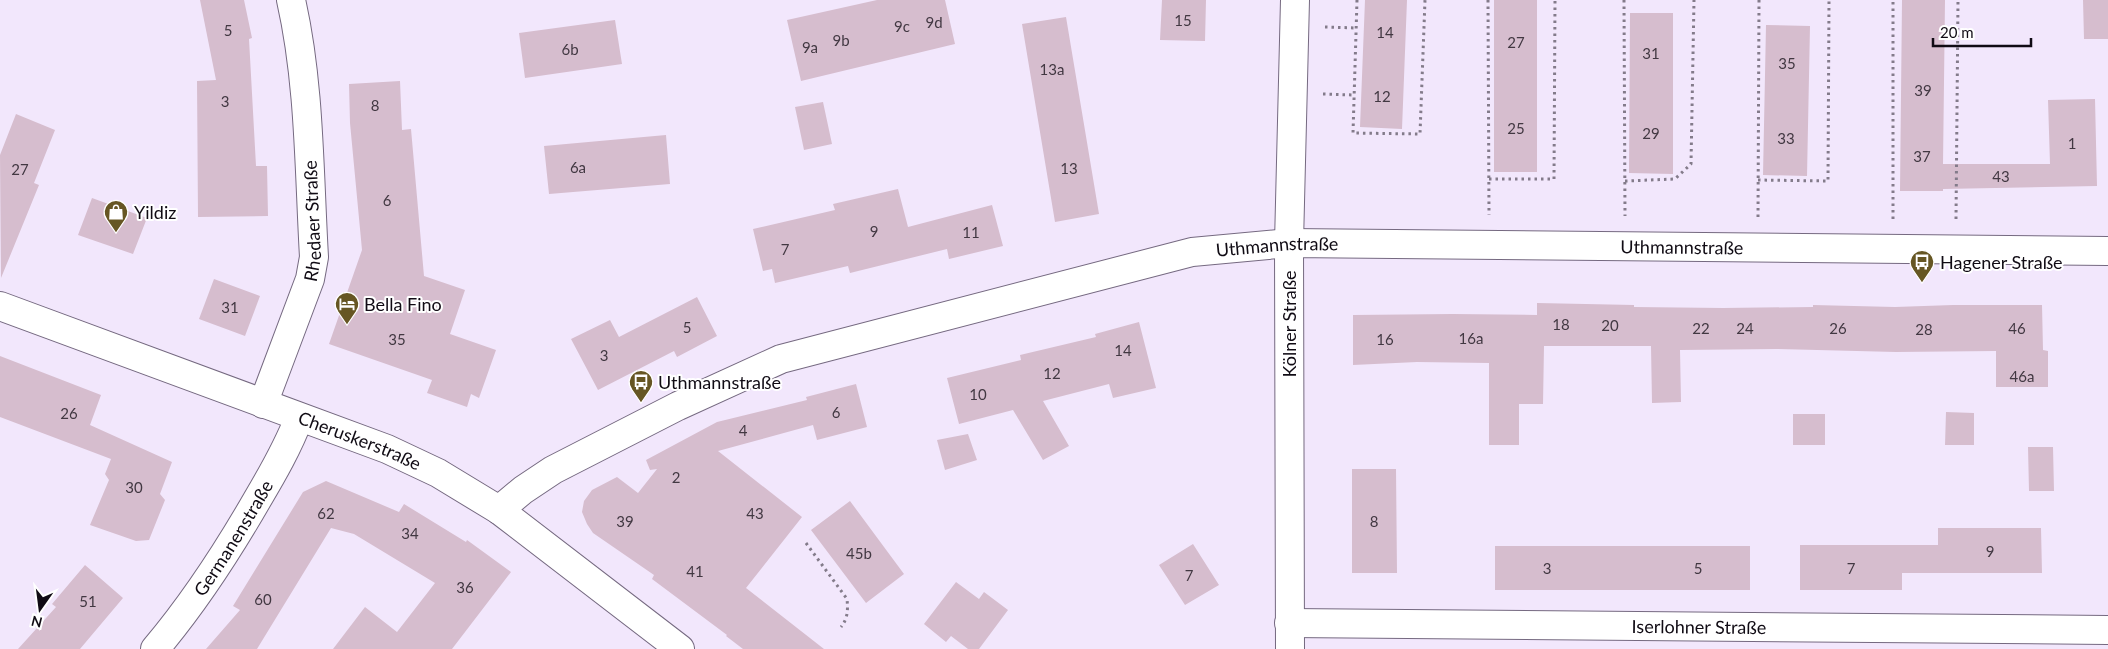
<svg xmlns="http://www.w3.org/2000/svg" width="2108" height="649" font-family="Lato,sans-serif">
<rect width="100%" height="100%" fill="#f2e7fc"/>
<path fill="#d6bdce" d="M200 0H244L252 38 249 39 256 166H267L268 216 198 217 197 81 216 80Z
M877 0H945L955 44 801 81 787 20Z
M1162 0H1206L1205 41 1160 40Z
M1365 0H1407L1402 129 1360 127Z
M1494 0H1537V172H1494Z
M1902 0H1945L1943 164H2050L2048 100 2095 99 2097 186 1943 189V191H1900Z
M2083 0H2108V39H2084Z
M1630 13H1673V174L1629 173Z
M1066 17 1099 214 1055 222 1022 24Z
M615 20 622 64 525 78 519 33Z
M1766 25 1810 26 1807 176 1763 175Z
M400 81 402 130 411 129 424 276 465 290 450 334 496 350 479 398 471 394 467 407 427 393 432 380 329 344 362 250 350 123 349 84Z
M823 102 832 144 804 150 795 107Z
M16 114 55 130 34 183 39 185 1 278 0 155Z
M666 135 670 184 549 194 544 146Z
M898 189 908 227 992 205 1003 246 949 259 947 249 850 273 848 266 775 283 772 269 763 271 753 229 835 210 833 204Z
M92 198 147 218 133 254 78 235Z
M214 279 260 296 245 336 199 319Z
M697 297 717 336 677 357 674 351 598 390 571 339 610 320 619 337Z
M1537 303 1634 305V307L1723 308 1813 307V305L1895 307 1953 305H2042L2043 350 2048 351V387H1996V351L1896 352 1776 349 1680 350 1681 402 1652 403 1651 346H1544L1543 404H1519V445H1489V363L1417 362 1353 365V315L1453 314 1537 315Z
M1139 322 1156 388 1113 398 1109 384 1043 401 1069 446 1043 460 1013 410 959 424 947 378 1021 360 1020 355 1096 337 1095 334Z
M0 356 101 395 90 425 172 462 160 494 165 500 149 540 136 541 90 525 109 480 105 474 111 459 0 417Z
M856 384 867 427 817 440 813 425 718 451 802 517 746 588 824 649H743L726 636 727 635 652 579 654 575 593 533 587 524 582 512 584 501 592 490 617 477 638 493 657 469 650 470 646 460 717 422 807 400 806 397Z
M1946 412 1974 413V445H1945Z
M1793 414H1825V445H1793Z
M968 434 977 460 945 470 937 440Z
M2028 447H2053L2054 491H2029Z
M1352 469H1396L1397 573H1352Z
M326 481 399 512 404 504 466 542 467 540 511 572 452 649H333L365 607 397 632 435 583 354 534 331 528 257 649H206L240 610 233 606 303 492Z
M850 501 904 574 866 603 811 530Z
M1938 528H2041L2042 573H1902V590H1800V545H1938Z
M1193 544 1219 585 1185 605 1159 565Z
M1495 546H1750V590H1495Z
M85 565 123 598 80 649H18L56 607 52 604Z
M956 582 979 599 984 592 1008 610 979 649H968L951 636 946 642 924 624Z"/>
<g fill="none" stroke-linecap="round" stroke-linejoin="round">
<g stroke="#756980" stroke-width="30">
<g id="minor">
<path id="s1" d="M0 306 387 449 438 473 499 510 680 649"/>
<path id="s2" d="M263 404 310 279 314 257C309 172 310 84 291 0"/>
<path id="s3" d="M499 510 523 490 553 470 678 406 781 359 1192 252 1289 243 2108 251"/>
<path id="s4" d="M1289 623 2108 630"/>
<path id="s5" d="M155 649C194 603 227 552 257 500 273 473 288 447 299 418"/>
<path d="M1290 649 1289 243 1295 0"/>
</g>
</g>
<path stroke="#837b8a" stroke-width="3" stroke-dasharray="2.5 4" stroke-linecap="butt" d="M1357 0 1353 133 1420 134 1425 0
M1488 0 1489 215
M1624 0 1625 216
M1325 27 1357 28
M1323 94 1354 95
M1489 179H1554L1555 0
M1758 180 1828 181 1829 0
M1625 181 1675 179 1691 164 1694 0
M1758 217 1759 0
M1893 219V0
M1956 219 1958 0
M806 543 847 599C848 610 848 618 841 627"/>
<use href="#minor" stroke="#fff" stroke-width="28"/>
</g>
<defs>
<g id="shop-pin" transform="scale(1.25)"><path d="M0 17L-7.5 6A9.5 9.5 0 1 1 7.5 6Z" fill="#665623" stroke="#fff"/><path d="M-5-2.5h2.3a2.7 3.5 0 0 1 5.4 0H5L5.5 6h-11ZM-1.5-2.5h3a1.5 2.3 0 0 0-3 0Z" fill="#fff"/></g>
<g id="bus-pin" transform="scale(1.25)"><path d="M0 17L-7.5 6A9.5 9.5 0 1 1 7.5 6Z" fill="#665623" stroke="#fff"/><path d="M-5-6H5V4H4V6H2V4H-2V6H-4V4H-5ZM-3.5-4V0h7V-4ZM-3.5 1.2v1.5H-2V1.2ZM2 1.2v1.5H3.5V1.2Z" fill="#fff"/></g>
<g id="hotel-pin" transform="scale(1.25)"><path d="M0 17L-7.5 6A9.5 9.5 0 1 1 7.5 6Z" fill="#665623" stroke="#fff"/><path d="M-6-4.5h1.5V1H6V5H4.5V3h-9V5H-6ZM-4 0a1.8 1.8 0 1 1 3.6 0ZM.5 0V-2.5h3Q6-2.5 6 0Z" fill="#fff"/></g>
</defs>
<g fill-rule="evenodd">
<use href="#shop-pin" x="116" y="212"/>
<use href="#bus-pin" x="1922" y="262"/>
<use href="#hotel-pin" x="347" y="304"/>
<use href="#bus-pin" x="641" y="382"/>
</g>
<g text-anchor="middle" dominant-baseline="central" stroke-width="4" stroke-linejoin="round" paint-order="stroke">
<g font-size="15" fill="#423842">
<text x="1183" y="20">15</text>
<text x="934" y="22">9d</text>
<text x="902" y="26">9c</text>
<text x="228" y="30">5</text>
<text x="1385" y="32">14</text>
<text x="841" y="40">9b</text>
<text x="1516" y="42">27</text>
<text x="810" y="47">9a</text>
<text x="570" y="49">6b</text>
<text x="1651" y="53">31</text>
<text x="1787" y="63">35</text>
<text x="1052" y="69">13a</text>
<text x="1923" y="90">39</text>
<text x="1382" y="96">12</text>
<text x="225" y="101">3</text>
<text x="375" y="105">8</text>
<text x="1516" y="128">25</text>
<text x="1651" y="133">29</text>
<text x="1786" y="138">33</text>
<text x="2072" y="143">1</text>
<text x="1922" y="156">37</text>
<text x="578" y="167">6a</text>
<text x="1069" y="168">13</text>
<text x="20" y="169">27</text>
<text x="2001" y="176">43</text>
<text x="387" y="200">6</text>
<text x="874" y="231">9</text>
<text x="971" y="232">11</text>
<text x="785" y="249">7</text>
<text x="230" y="307">31</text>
<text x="1561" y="324">18</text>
<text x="1610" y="325">20</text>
<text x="687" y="327">5</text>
<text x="1701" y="328">22</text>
<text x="1745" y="328">24</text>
<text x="1838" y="328">26</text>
<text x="2017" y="328">46</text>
<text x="1924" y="329">28</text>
<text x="1471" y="338">16a</text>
<text x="397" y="339">35</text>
<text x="1385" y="339">16</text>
<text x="1123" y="350">14</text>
<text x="604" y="355">3</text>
<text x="1052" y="373">12</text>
<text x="2022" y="376">46a</text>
<text x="978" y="394">10</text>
<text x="836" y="412">6</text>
<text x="69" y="413">26</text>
<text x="743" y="430">4</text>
<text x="676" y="477">2</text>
<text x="134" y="487">30</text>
<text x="326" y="513">62</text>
<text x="755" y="513">43</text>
<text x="625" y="521">39</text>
<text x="1374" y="521">8</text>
<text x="410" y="533">34</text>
<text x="1990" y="551">9</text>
<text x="859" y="553">45b</text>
<text x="1547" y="568">3</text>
<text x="1698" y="568">5</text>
<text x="1851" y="568">7</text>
<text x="695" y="571">41</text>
<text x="1189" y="575">7</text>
<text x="465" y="587">36</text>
<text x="263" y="599">60</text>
<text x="88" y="601">51</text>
</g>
<g font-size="18" fill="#100b14" stroke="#fff" text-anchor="start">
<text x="134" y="212">Yildiz</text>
<text x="1940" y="262">Hagener Straße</text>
<text x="364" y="304">Bella Fino</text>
<text x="658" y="382">Uthmannstraße</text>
</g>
<g font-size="18" fill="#100b14" stroke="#fff">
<text stroke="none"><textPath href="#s2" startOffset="192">Rhedaer Straße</textPath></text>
<text stroke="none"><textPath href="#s3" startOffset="831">Uthmannstraße</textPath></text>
<text stroke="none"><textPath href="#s3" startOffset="1236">Uthmannstraße</textPath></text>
<text transform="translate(1289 324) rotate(-90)">Kölner Straße</text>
<text stroke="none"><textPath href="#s1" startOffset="384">Cheruskerstraße</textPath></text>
<text stroke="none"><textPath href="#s5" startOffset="136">Germanenstraße</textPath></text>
<text stroke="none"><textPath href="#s4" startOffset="410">Iserlohner Straße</textPath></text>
</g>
</g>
<g transform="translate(40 609) rotate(194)" stroke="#ffffff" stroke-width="4" paint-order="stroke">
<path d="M0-4L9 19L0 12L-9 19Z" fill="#100b14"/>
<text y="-8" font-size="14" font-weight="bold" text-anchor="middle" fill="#100b14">N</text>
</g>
<path d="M1933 38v8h98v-8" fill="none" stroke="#100b14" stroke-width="2.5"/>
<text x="1940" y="38" font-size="15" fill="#100b14" stroke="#ffffff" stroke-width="4" paint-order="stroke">20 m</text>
</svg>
